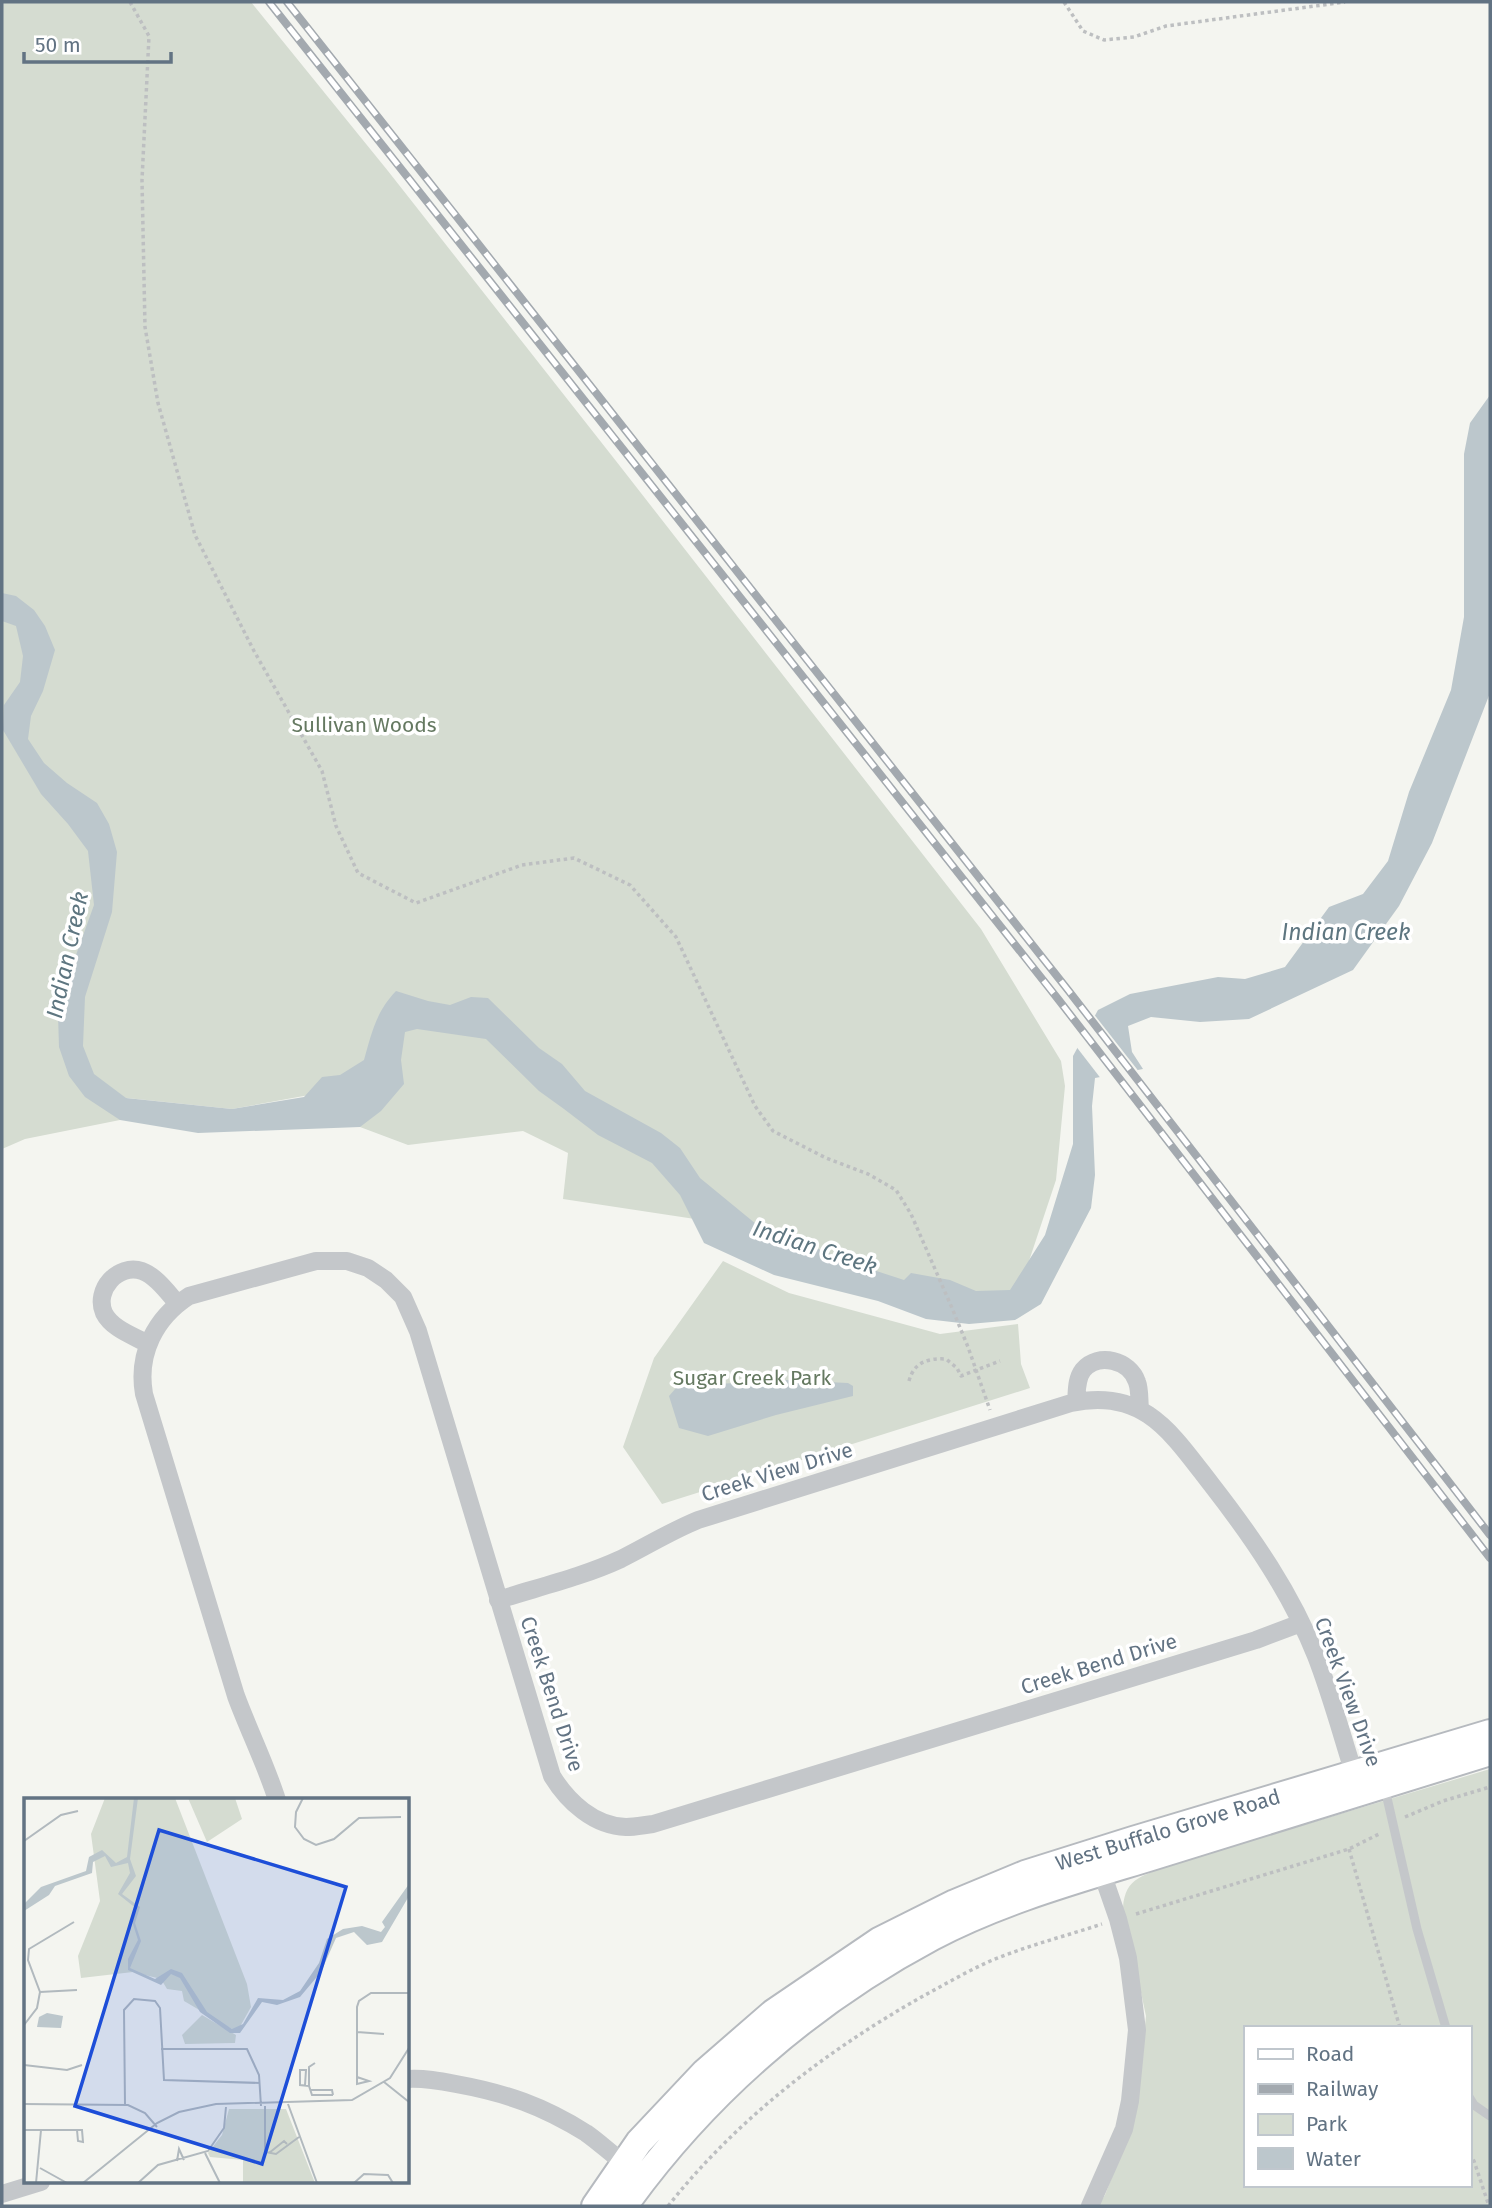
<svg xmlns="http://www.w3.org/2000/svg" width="1492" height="2208" font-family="'Fira Sans',sans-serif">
<rect width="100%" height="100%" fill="#f4f5f0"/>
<path fill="#d5dcd1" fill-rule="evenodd" d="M2 2H251L388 171 616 461 981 929 1061 1061 1065 1086 1056 1180 1015 1303 980 1314 741 1226 563 1199 568 1153 523 1131 408 1145 360 1127 348 1088 232 1109 127 1098 120 1120 25 1139 2 1149Z
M723 1261 789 1293 940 1334 1018 1324 1021 1364 1030 1388 662 1504 623 1447 654 1358Z
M1490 1769V2206H1098L1105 2195 1131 2128 1139 2084 1146 2016 1123 1908C1125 1876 1145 1876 1170 1865ZM1245 2028H1469V2185H1245Z"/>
<path fill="#bcc7cc" d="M1490 395V693L1432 843 1399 906 1353 970 1249 1019 1200 1022 1151 1017 1128 1026 1132 1052 1143 1069 1095 1078 1092 1106 1095 1175 1091 1208 1041 1304 1015 1320 969 1324 926 1319 878 1301 774 1275 704 1243 680 1195 652 1163 598 1135 564 1109 539 1091 486 1039 417 1029 405 1032 401 1060 404 1084 381 1111 360 1127 198 1133 120 1120 85 1097 69 1076 59 1047 58 1014 67 980 94 905 88 851 68 824 41 794 3 730 4 705 20 682 23 656 16 626 2 621V593L16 596 34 610 45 626 55 650 43 691 31 716 28 739 44 763 67 783 97 803 109 824 117 852 112 912 85 997 83 1046 94 1074 126 1098 232 1109 304 1097 322 1077 340 1075 364 1060C372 1032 376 1012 396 991L428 1001 450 1005 471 997 488 998 539 1048 562 1064 585 1091 661 1133 680 1148 700 1178 756 1224 861 1266 904 1280 911 1273 950 1280 976 1291 1010 1290 1045 1235 1073 1144V1056L1098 1010 1130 994 1218 977 1245 979 1285 967 1329 907 1363 894 1388 861 1409 792 1451 690 1464 617V454L1470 423Z
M785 1380 848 1383 853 1386V1396L776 1415 708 1436 679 1428 669 1396 676 1388 700 1385Z"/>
<path fill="#f4f5f0" d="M1093 1013 1140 1073 1102 1080 1075 1045Z"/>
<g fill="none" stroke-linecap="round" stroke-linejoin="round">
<g stroke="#b6babf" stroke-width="30">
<path id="secondary" d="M595 2206 639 2142 705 2072 773 2013 879 1941 955 1903 1025 1874 1133 1840 1490 1733
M624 2206C704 2094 810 2002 932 1937 1004 1899 1084 1878 1161 1854 1271 1820 1381 1786 1490 1752"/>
</g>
<path stroke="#bdbfc1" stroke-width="3.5" stroke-dasharray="3.5 3.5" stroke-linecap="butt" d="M130 2 149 36 142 180 145 327 158 403 195 535 254 651 322 771 336 826 358 873 416 903 522 865 574 858 630 885 676 937 755 1106 773 1131 826 1158 868 1174 896 1190 911 1214 952 1308 968 1347 990 1410
M1064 2 1083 31 1104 40 1134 37 1166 26 1345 2
M909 1381C914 1362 928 1358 946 1359L957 1368 961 1376 1000 1361
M1405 1817 1443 1801 1490 1787
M1349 1849 1400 2028
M1136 1914 1349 1849 1381 1833
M1469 2154 1474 2161 1489 2206
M668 2206C738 2118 827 2050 925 1995 953 1980 981 1963 1011 1953 1041 1942 1072 1934 1102 1924"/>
<path stroke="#c4c7ca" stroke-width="9" d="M1385 1789 1417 1929 1446 2028
M1469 2097 1474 2105 1490 2116"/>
<path stroke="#c4c7ca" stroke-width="18" d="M148 1344C134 1336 112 1329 104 1313 94 1290 118 1263 142 1271 156 1276 168 1293 178 1304
M1076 1402C1077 1392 1076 1379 1083 1370 1098 1352 1130 1360 1137 1382 1140 1390 1139 1400 1140 1409
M498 1600C539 1587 582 1577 621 1559 647 1546 671 1531 698 1520L1071 1403C1144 1387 1172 1434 1211 1484 1253 1538 1291 1593 1316 1656 1332 1697 1343 1740 1357 1783
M277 1800C266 1765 249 1731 236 1696L144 1394C137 1354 155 1318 189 1296L316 1261H347L368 1268 386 1280 403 1297 418 1331 552 1776C568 1802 594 1826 626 1827 635 1827 644 1825 653 1824L1256 1640 1301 1623
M408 2079C424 2078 440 2081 456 2084 506 2093 543 2106 586 2133 602 2144 616 2159 633 2169
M2 2194 41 2182
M1090 2206 1124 2129 1130 2101 1137 2030 1128 1958 1118 1919 1102 1873"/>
<use href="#secondary" stroke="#fff" stroke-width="26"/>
<g stroke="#a3a9af" stroke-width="8">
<path id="rail" d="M269 2 1058 999 1490 1558
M287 2 1068 990 1490 1535"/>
</g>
<use href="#rail" stroke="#fff" stroke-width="5" stroke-dasharray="16" stroke-linecap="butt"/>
</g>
<g text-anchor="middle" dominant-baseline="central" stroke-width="7" stroke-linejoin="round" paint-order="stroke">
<g font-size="21" fill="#657961" stroke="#fff">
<text x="364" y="725">Sullivan Woods</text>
<text x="752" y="1378">Sugar Creek Park</text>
</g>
<g font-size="21" fill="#627383" stroke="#fff">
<text transform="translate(777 1472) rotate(-17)">Creek View Drive</text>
<text transform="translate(1099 1664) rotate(-17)">Creek Bend Drive</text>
<text transform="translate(1348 1692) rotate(70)">Creek View Drive</text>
<text transform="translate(552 1694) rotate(72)">Creek Bend Drive</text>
<text transform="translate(1168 1830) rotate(-17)">West Buffalo Grove Road</text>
</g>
<g font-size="23" font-style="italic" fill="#5e7680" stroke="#fff">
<text x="1346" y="932">Indian Creek</text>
<text transform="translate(67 955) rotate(-78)">Indian Creek</text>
<text transform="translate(815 1247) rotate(18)">Indian Creek</text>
</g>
</g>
<g transform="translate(24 1798)">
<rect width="385" height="385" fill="#f4f5f0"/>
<path d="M81 0H151L223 186 227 209 213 234 160 203 158 193 143 191 137 181 109 174 57 180 54 158 76 103 67 36ZM164 0H211L218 21 183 44ZM178 217 212 237 211 245 161 246 158 237ZM205 311H262L291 385H219V362L186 359 184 355 198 337Z" fill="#d5dcd1"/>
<path d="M110 0H114L106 61 112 78 98 96 116 109 111 125 117 143 106 170 131 181 147 171 158 175 183 214 208 231 219 226 234 200 259 202 276 193 295 165 303 141 319 131 338 128 357 134 361 129 358 124 385 86V98L358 144 343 147 330 134 312 140 297 174 276 199 253 207 238 204 216 235H206L176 214 156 180 147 176 137 187 104 172V161L114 142 108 123 113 111 94 96 106 75 104 65 87 69 81 58 69 64 68 75 31 88 25 97 0 113V106L17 89 62 73 65 59 78 52 92 65 103 59ZM23 215 39 218 37 230 13 229 15 219Z" fill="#bcc7cc"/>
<path fill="none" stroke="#b1b9be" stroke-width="2" d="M279 0 272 14 271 29 280 41 292 47 310 41 335 20 377 19M0 43 37 17 54 13M16 194 53 192M0 227 13 210 16 194 4 162 5 151 50 124M333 234 360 236M137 251H223L235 277 237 308M0 267 43 272 58 267M333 279 345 283 333 286V209L335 203 347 195H385M360 284 385 304M281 287 282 272H276V287L285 288 288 297H309M285 288V269L291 265M286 292H308L309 297M0 306 104 307 121 315 133 329M264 306 293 385M101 307 100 212 110 201 131 203 136 210 140 282 236 285M241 308V354L252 356 275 339M0 332H58L59 344 54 343 53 332M181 355 196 385M245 355 260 343 263 346M153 363 155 351 160 362M16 370 43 385M12 385 17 332M59 385 133 325 155 314 192 306 328 302 366 280 385 250M114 385 134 367 184 353 200 330 202 309M330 385 340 376 364 377 369 385"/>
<path fill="#1d4ed8" fill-opacity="0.15" stroke="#1d4ed8" stroke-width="3.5" d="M135 32 322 89 238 366 51 308Z"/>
<rect width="385" height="385" fill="none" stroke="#627383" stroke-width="3.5"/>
</g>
<rect width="1492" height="2208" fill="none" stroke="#627383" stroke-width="7"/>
<rect x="1244" y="2026" width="228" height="161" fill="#ffffff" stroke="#c0c7cd" stroke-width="2"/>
<rect x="1258" y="2049" width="35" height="10" fill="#ffffff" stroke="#c0c7cd" stroke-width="2"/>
<text x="1306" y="2061" font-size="21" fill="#627383">Road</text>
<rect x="1258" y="2084" width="35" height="10" fill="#a3a9af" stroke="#c0c7cd" stroke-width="2"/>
<text x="1306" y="2096" font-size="21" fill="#627383">Railway</text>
<rect x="1258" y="2114" width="35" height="21" fill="#d5dcd1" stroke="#c0c7cd" stroke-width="2"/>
<text x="1306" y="2131" font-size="21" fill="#627383">Park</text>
<rect x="1258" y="2148" width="35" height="21" fill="#bcc7cc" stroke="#c0c7cd" stroke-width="2"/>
<text x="1306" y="2166" font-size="21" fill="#627383">Water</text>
<path d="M24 52v10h147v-10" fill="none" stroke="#627383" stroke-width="3.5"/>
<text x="35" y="52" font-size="21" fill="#627383" stroke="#ffffff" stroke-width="5" paint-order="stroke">50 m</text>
</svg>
